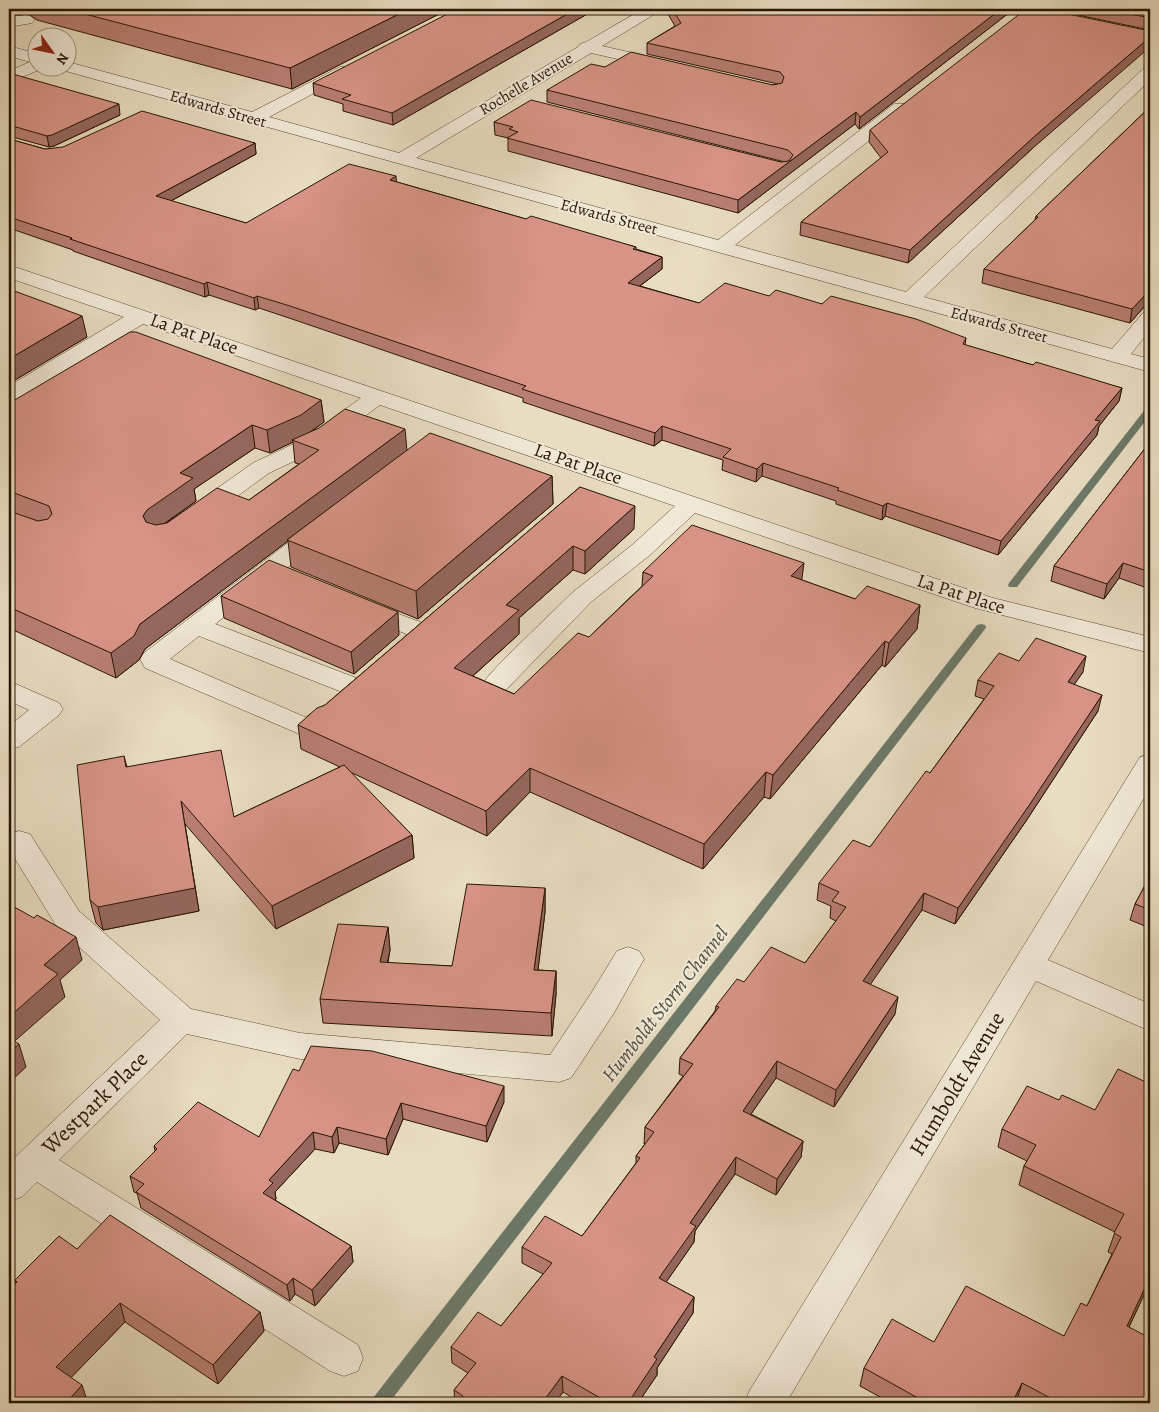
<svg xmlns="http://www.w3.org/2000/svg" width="1159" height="1412" font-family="Alegreya,serif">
<rect width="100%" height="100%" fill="#e8dcc1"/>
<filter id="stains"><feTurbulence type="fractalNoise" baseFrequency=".004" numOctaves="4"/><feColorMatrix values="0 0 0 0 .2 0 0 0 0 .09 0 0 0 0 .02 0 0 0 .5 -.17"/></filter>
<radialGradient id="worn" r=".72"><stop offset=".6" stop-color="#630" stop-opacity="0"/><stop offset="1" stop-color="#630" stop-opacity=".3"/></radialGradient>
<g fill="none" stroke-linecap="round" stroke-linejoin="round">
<path fill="#6c7969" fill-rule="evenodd" d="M1150 406V415L1017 587H1009L1008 585 1009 583 1147 407Z
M981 624 985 625 986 627 985 629 389 1403H371L373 1398 977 625Z"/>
<g stroke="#594730" stroke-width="1">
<path id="minor" d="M643 9H661L658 12 602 46 668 61 670 64 668 67 662 69 591 53 416 158 718 240 894 104H906L908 108 906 112 735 245 906 292 1144 68 1150 66V80L924 297 1112 349 1143 313 1150 311V330L1131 354 1150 359V372L62 70 60 68H68V62L252 112 340 67H352L354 70 352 73 269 117 399 153 578 47 580 44 586 42Z
M27 15 32 17 35 20 32 23 9 27V17Z
M9 46 38 54V68H44L9 82V71L30 62 9 56Z
M9 265 993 598 1150 637V653L975 608 695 513 650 555 591 602 502 694 492 697 482 694 478 688 501 662 573 592 632 545 675 506 380 405 320 449 269 473 206 519 197 521 188 519 185 514 188 509 253 463 304 439 361 398 143 324 17 400 9 402V386L124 317 9 278Z
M319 524 328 526 331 531 328 536 215 624 367 682 371 688 367 694 357 697 347 694 199 636 170 659 305 717C318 710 323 701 340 706L344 712C335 726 320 732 304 736L145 668 140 659 144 653 310 526Z
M364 601 431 626 435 632 431 638 422 640 355 614 351 609 355 604Z
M9 681 59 703 63 709 59 715 19 747 9 749V726L29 710 9 701Z
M1150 755V788L1048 960 1150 1004V1031L1036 981 786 1403H744L750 1390 1140 757Z
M19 831 30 834 79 911 191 1009 300 1033 550 1055 590 995 617 951 628 947 639 951 644 959 614 1013 571 1078 559 1082 300 1059 187 1034 59 1160 358 1345 363 1358 358 1371 344 1376 330 1371 37 1182 22 1197 9 1201V1163L160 1020 57 927 9 849V834Z"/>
</g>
<use href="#minor" fill="#f0e8d7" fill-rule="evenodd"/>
</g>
<path fill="#b97e73" stroke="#291500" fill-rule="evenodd" d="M26 9H442L443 12 292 89 37 20 27 13Z
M503 9H596L393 125 343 111V104L314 95 313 83 494 13Z
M665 9H1014L859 129 855 124 738 213 508 151V138L495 135 494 122 781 162H785L547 102V90L605 67 773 85 778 84 647 54V43L675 26Z
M1049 9H1150V30Z
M9 73 120 115 54 146 49 147 9 136Z
M1150 107V300L1130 323 982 283 984 269 1035 220 1036 216Z
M870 130 1034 147 908 263 800 235 801 222 881 158 869 142Z
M9 139 45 149 255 143 256 154 171 201 246 223 397 182 526 219 636 247V249L662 257V269L640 286 699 303 769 296 822 304 966 338 965 345 1033 365 1122 388 1119 401 1099 426 1097 435 998 555 885 516 882 520 836 504V501L762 476 756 482 722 470 723 460 662 440 654 446 523 402V398L292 319 259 308 255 310 209 295 205 297 73 251V250L9 228Z
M9 289 87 337 10 383 14 400H321L324 422 312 431 407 450 552 476 553 504 418 619 291 567 288 541 145 649 139 660 116 678 9 628ZM293 442 295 463 299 464 249 500 165 524 196 501 194 489 255 448 270 453Z
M1150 442V589L1119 578 1104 599 1051 581 1054 566Z
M580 487 634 529 585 574 573 570 519 618V634L473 676 514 694 589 637 642 586 643 572 802 580 855 599 920 605 917 629 885 667 882 665 770 799 764 797 703 869 530 792 487 836 350 772 412 835 414 858 276 929 185 824 199 911 103 930 96 923 90 900 124 756 127 767 234 817 340 767 301 749 298 725 325 705Z
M221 596 399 635 354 674 224 618Z
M1019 661 1083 672 1074 684 1098 711 1026 821 955 924 922 910 870 984 895 1014 834 1107 776 1078 751 1114 803 1141 801 1157 776 1195 735 1174 695 1231 694 1242 666 1282 694 1297 693 1313 657 1368V1375L638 1403H581L563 1392 555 1403H455L454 1390 468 1373 452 1363 451 1347 501 1326 543 1274 522 1263V1247L582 1236 636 1163V1156L645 1144H644L645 1127 683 1076 679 1074 680 1058 715 1011 716 1006 744 982 805 963 836 921 830 918 831 906 817 900 819 883 870 847 930 773 984 699 975 696 978 680Z
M1150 876V928L1130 920 1135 904Z
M545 888V912L538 970 556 971V994L552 1036 323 1023 320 999 388 927 390 950 388 963 452 966Z
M299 1071 504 1102 487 1142 403 1119 388 1155 339 1143 334 1153 315 1149 275 1192 276 1199 275 1200 351 1246 353 1262 315 1306 295 1294 290 1301 141 1208 137 1193 134 1192 130 1176 155 1151 154 1146 259 1137Z
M1059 1100 1095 1110 1150 1282 1129 1327 1150 1403H1021L1017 1401 1016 1403H891L860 1386 864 1368 934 1342 1064 1336 1087 1306 1112 1254 1108 1252 1115 1232 1019 1185 1024 1166 1027 1161 998 1147 1002 1129Z
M77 1249 260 1312 264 1331 218 1384 125 1322 71 1377 9 1403 16 1283 15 1280Z"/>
<path fill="#96675e" stroke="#291500" d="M409 9H442L443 12 292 89 290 68Z
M576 9H596L393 125 392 113Z
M1001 9H1014L859 129 860 117Z
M1150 37V47L1034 147 908 263 910 250 1036 135Z
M119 104 120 115 54 146 49 147 47 136Z
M856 112 855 124 738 213V200Z
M255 143 256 154 158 208 156 196Z
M396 176 397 188 390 180Z
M662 257V269L628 295V283Z
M207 282 209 295 205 297 204 284Z
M1150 290V300L1130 323 1132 309Z
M257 296 259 308 255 310 254 298Z
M82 316 87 337 10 383 14 403 9 407V359Z
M1122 388 1119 401 1099 426 1097 435 998 555 1001 541 1095 420Z
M321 400 324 422 303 437 292 440 293 442 270 453 267 430Z
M252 425 255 448 194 489 196 501 151 533 143 516 147 510 180 473Z
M662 426V440L654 446 655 433Z
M405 429 407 451 287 540 288 541 145 649 139 660 116 678 111 653 140 624Z
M763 463 762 476 756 482 757 469Z
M552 476 553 504 418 619 416 591Z
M887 503 885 516 882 520 883 506Z
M635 506 634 529 585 574V551Z
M573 546V570L519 618V634L455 692 454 668 506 605Z
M804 563 801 586 791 576Z
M1123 563 1119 578 1104 599 1107 584Z
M920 605 917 629 885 667 889 643Z
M398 612 399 635 354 674 351 652Z
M885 641 882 665 770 799 773 775Z
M1086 656 1083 672 1065 698 1068 682Z
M1102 695 1098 711 1026 821 955 924 958 908Z
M530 768V792L487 836 486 811Z
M766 772 764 797 703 869 704 844Z
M181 801 199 911 103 930 98 907Z
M412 835 414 858 276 929 272 906Z
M545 888V912L535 993 534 970Z
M924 893 922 910 861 998 863 981Z
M388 927 390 950 382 986 380 962Z
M76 937 82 960 60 980 65 997 9 1046V1017L44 965Z
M556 971V994L552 1036 551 1013Z
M898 997 895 1014 834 1107 836 1090Z
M19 1044 26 1067 9 1083V1053Z
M777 1061 776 1078 742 1127 743 1111Z
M504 1086V1102L487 1142 486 1126Z
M401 1103 403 1119 388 1155 386 1139Z
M337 1127 339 1143 334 1153 332 1137Z
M313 1132 315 1149 275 1192 276 1199 266 1209 263 1193 269 1180Z
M803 1141 801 1157 776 1195 777 1179Z
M736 1157 735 1174 695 1231 694 1242 658 1294 659 1278 690 1223Z
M351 1246 353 1262 315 1306 312 1290Z
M1150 1277V1282L1121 1344 1127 1326Z
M293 1278 295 1294 290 1301 287 1285Z
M694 1297 693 1313 657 1368V1375L638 1403H628L654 1357Z
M120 1303 125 1322 63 1386 56 1367Z
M260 1312 264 1331 218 1384 213 1365Z
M562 1376 563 1392 555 1403H542Z
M1022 1383 1016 1403H1012Z
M82 1385 88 1403H66Z"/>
<path fill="#d79386" stroke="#291500" d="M66 9H409L290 68Z
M457 9H475L494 13 503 9H576L392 113 342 99 351 95 313 83Z
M672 9H1001L860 117 856 112 738 200 507 138 518 132 509 129 513 127 494 122 531 100 781 162 789 161 793 155 788 150 547 90 591 64 605 67 631 52 773 85 782 83 784 77 780 72 647 43 681 23Z
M1026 9H1044L1150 31V37L1036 135 910 250 801 222 888 152 870 130Z
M1106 9H1150V18Z
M9 73 119 104 52 135 47 136 9 125Z
M1150 107V290L1132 309 984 269 1038 217 1036 216Z
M142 111 255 143 156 196 246 223 349 164 396 176 390 180 526 219 531 216 636 247 633 249 662 257 628 283 699 303 725 283 769 296 776 290 822 304 831 296 916 319 966 338 963 344 1033 365 1036 362 1122 388 1095 420 1100 421 1001 541 887 503 883 506 837 490 839 488 763 463 757 469 723 457 731 449 662 426 655 433 522 389 526 386 290 306 257 296 254 298 207 282 204 284 70 239 72 238 9 217V139L45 149 63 147Z
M9 289 82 316 9 359Z
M130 332H136L321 400 301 415 267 430 252 425 180 473 193 478 147 510 143 516 146 522 156 525 167 523 217 488 249 500 319 450 292 440 319 428 345 409 405 429 140 624 134 636 111 653 9 607V511L38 521 48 519 52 514 49 506 9 491V402L13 401Z
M430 433 552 476 416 591 287 540Z
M1150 442V572L1123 563 1107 584 1054 566Z
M580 487 635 506 585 551 573 546 506 605 519 610 454 668 514 694 578 633 589 637 653 576 643 572 692 525 804 563 791 576 855 599 867 586 920 605 889 643 885 641 773 775 766 772 704 844 530 768 486 811 298 725 317 708 325 705Z
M269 560 398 612 351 652 221 596Z
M1036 638 1086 656 1068 682 1102 695 1030 804 958 908 924 893 863 981 898 997 836 1090 777 1061 743 1111 803 1141 777 1179 736 1157 690 1223 696 1226 659 1278 694 1297 654 1357 657 1359 628 1403H609L562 1376 542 1403 538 1401 537 1403H458L463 1396 454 1390 476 1363 451 1347 478 1312 501 1326 552 1263 522 1247 545 1216 582 1236 640 1158 636 1156 654 1132 645 1127 693 1064 680 1058 719 1007 716 1006 737 979 744 982 771 947 805 963 846 907 832 901 839 892 819 883 853 840 870 847 926 771 930 773 994 686 978 680 999 653 1019 661Z
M221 750 234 817 344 765 412 835 272 906 181 801 195 888 98 907 90 900 77 765 124 756 126 767Z
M1150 876V910L1135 904Z
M467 884 545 888 534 970 556 971 551 1013 320 999 338 924 388 927 380 962 452 966Z
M9 904 34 918 37 915 76 937 44 965 58 974 9 1017Z
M9 1038 19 1044 9 1053Z
M311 1046 372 1051 504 1086 486 1126 401 1103 386 1139 337 1127 332 1137 313 1132 269 1180 273 1183 263 1193 351 1246 312 1290 293 1278 287 1285 136 1192 144 1184 130 1176 157 1149 154 1146 198 1102 259 1137 293 1069 299 1071Z
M1118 1069 1150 1084V1123L1149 1125H1150V1277L1127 1326 1150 1338V1403H1060L1022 1383 1012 1403H958L952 1400 950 1403H927L864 1368 892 1319 934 1342 966 1286 1064 1336 1081 1303 1087 1306 1121 1237 1114 1233 1124 1214 1024 1166 1036 1145 1002 1129 1027 1086 1059 1100 1062 1095 1095 1110Z
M110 1215 260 1312 213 1365 120 1303 56 1367 82 1385 66 1403H9V1290L17 1282 15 1280 59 1236 77 1249Z"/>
<g text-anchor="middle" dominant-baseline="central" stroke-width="4" stroke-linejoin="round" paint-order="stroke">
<g font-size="16" fill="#291500" stroke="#f0e8d7">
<text transform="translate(526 84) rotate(-31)">Rochelle Avenue</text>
<text transform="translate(218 109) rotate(16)">Edwards Street</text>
<text transform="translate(609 217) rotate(15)">Edwards Street</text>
<text transform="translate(999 325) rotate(15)">Edwards Street</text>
</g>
<g font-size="19" fill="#291500" stroke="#f0e8d7">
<text transform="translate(194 334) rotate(19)">La Pat Place</text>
<text transform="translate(578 464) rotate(19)">La Pat Place</text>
<text transform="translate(961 594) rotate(18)">La Pat Place</text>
</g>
<g font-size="20" font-style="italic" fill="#504f3d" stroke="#f0e8d7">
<text transform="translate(665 1004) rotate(-52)">Humboldt Storm Channel</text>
</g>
<g font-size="22" fill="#291500" stroke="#f0e8d7">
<text transform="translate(957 1084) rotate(-59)">Humboldt Avenue</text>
<text transform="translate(95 1103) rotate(-44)">Westpark Place</text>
</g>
</g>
<rect width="1159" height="1412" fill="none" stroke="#e8dcc1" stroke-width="30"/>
<rect x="10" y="10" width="1139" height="1392" fill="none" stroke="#291500" stroke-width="2.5"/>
<rect x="15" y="15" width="1129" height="1382" fill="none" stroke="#291500"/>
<g transform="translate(52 52) rotate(123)"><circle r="24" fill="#f0e8d7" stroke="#a09481"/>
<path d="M0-4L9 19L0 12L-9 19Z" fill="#8f2418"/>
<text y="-8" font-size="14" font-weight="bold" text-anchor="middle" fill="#291500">N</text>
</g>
<rect width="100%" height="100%" filter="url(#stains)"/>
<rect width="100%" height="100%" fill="url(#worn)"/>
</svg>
